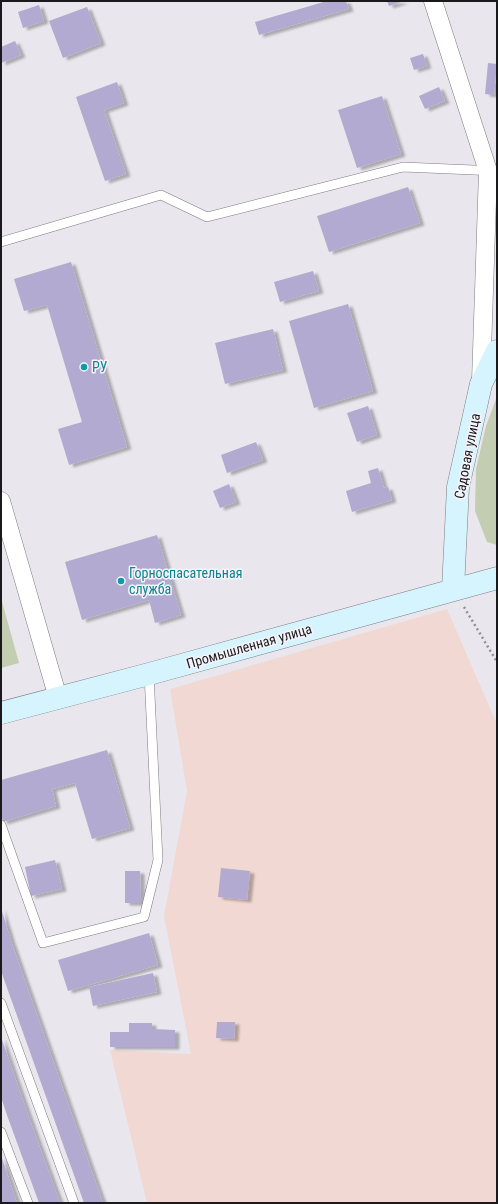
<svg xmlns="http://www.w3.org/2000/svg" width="498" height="1204" font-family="'Roboto Condensed',sans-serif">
<defs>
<filter id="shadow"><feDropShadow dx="4.5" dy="2.5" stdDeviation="1" flood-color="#0004"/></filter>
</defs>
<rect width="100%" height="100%" fill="#e9e7ed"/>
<path fill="#f2d8d2" d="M447 609 497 724V1203H147L110 1050 191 1054 164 916 187 791 170 689Z"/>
<path fill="#c2cdb1" d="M496 399H497V545L487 542 475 511 476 469 486 426Z
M1 598 19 663 1 668Z"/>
<path fill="#b2aad0" filter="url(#shadow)" d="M327 1H346L349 9 259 35 255 22Z
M387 1H404L389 6Z
M39 5 44 21 23 28 18 12Z
M87 7 101 43 63 58 49 21Z
M15 41 21 55 1 63V47Z
M423 54 427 66 414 70 410 58Z
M488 63 497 64 494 95 485 94Z
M117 82 124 103 104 110 126 174 105 181 76 97Z
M439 87 445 101 425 109 419 96Z
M382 96 401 154 357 168 338 110Z
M408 187 420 223 329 252 317 216Z
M71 262 127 447 69 465 58 429 82 422 47 305 24 311 14 279Z
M313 271 319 291 280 302 274 282Z
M348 304 373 391 314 408 289 321Z
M273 329 283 370 225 384 215 343Z
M368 406 377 435 357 442 347 413Z
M256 442 263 460 227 473 221 455Z
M378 468 384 488 388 487 392 500 352 512 346 491 371 483 368 471Z
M229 484 236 502 220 508 213 491Z
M157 535 181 615 155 623 149 600 82 620 65 562Z
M107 750 130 828 92 839 75 783 52 789 56 806 3 822 1 813V780Z
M55 860 62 889 31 896 25 867Z
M221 868 250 871 247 900 218 897Z
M125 871H140L141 903H125Z
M1 908 11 941 103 1203H84L1 971Z
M149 933 158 965 68 991 58 960Z
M153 973 157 992 93 1006 89 987Z
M217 1022H235L234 1039 216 1038Z
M129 1023H152V1029L175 1030V1047H110V1032H129Z
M1 1037 27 1112 60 1203H39L8 1118 1 1097Z
M1 1155 17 1203H1Z"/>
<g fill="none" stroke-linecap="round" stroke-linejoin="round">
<g stroke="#7d7b80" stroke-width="10">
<path id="lane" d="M1 242 161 195 207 217 403 167 497 171
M1 825 43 943 144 917 158 860 149 674
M1 1003 74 1203
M1 1132 28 1203"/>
</g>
<g stroke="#7d7b80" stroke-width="19">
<path id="street" d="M433 1 488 171 481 381
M1 501 58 698"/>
</g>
<g stroke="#7d7b80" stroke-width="23">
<path id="secondary" d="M453 589 458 487 481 384 497 351
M1 713 149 674 497 578"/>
</g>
<path stroke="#908f94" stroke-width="2.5" stroke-dasharray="2 3" stroke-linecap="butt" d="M464 607 497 662"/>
<use href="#lane" stroke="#fff" stroke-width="9"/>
<use href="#street" stroke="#fff" stroke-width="18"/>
<use href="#secondary" stroke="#d5f4fe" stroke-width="22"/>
</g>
<g fill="#0f9aa8" stroke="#f6f4fa" stroke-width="1.5">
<circle cx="84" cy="367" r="4"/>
<circle cx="121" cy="581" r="4"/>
</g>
<g text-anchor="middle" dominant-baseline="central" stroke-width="3" stroke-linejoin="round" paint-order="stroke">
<g font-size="14" fill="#0d838f" stroke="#f6f4fa" text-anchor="start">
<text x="92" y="367">РУ</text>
<text x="129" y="573">Горноспасательная<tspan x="129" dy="16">служба</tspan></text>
</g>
<g font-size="14" fill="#1a1a1c" stroke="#f6f4fa">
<text transform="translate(467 456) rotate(-79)">Садовая улица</text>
<text transform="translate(249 646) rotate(-16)">Промышленная улица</text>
</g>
</g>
<rect width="498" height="1204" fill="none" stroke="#1a1a1c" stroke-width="4"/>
</svg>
